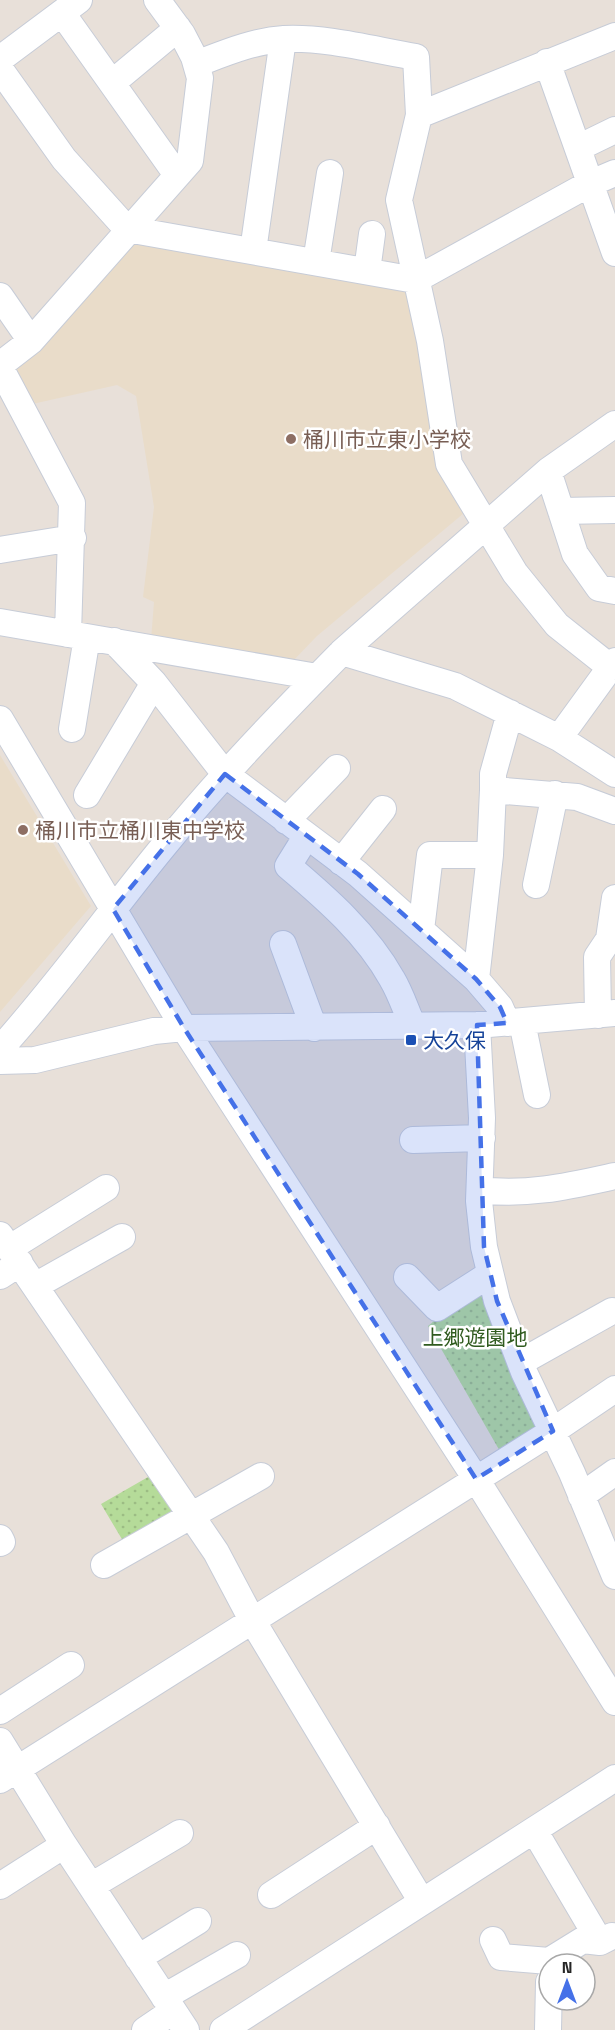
<svg xmlns="http://www.w3.org/2000/svg" width="615" height="2030" font-family="'Space Grotesk','Noto Sans JP',sans-serif">
<defs>
<pattern id="park-dots" width="8" height="8" patternUnits="userSpaceOnUse" patternTransform="scale(1.5)"><rect width="8" height="8" fill="#b5db99"/><path d="M2 2h.1M6 6h.1" fill="none" stroke="#9cbc84" stroke-width="1.8" stroke-linecap="round"/></pattern>
</defs>
<rect width="100%" height="100%" fill="#e8e0d9"/>
<path fill="#e9dcc9" d="M137 238 404 285 470 508 317 636 291 663 151 640 154 602 143 597 154 507 136 396 117 385 28 405 12 366Z
M0 755 91 906 0 1012Z"/>
<path fill="url(#park-dots)" d="M490 1274 553 1431 505 1460 428 1326Z
M155 1473 180 1515 126 1546 101 1504Z"/>
<g fill="none" stroke-linecap="round" stroke-linejoin="round">
<g stroke="#c7ccd7" stroke-width="28">
<path id="minor" d="M62 13 177 175
M0 59 79 0
M547 62 615 253
M196 64C225 53 253 41 284 39 327 37 374 50 416 57L419 115
M0 69 64 159 127 229 415 280 589 184 615 173
M112 83 178 28
M578 148 615 130
M253 251 283 39
M316 262 330 173
M367 271 372 234
M0 296 31 341
M0 365 31 341 190 161 200 78 194 57 182 34 157 0
M0 367 72 503 68 634
M548 471 575 554 599 588 615 591
M561 511 615 510
M0 550 73 538
M0 622 317 677
M114 641 154 683 225 774 358 874 476 979 500 1007 507 1023
M342 652 455 686 559 738 615 774
M610 667 557 625 515 573 449 464 430 341 399 200 419 115 615 36
M510 713 493 774V790L577 797 615 811
M0 719 184 1028 476 1479 615 1702
M72 729 87 637
M559 738 615 661
M87 795 154 683
M286 821 337 768
M306 837 288 866C327 899 367 934 392 979 401 994 406 1011 413 1026
M341 862 383 809
M536 885 555 794
M421 930 430 855H490
M283 944 314 1028
M476 979 490 855 493 790
M598 1015 597 957 609 939 615 898
M522 1022 537 1095
M477 1025 482 1118 479 1201 484 1247 497 1301 524 1372 572 1473 615 1576
M0 1049C58 985 108 914 163 847 219 778 280 715 342 652L548 471 615 424
M0 1061 35 1060 154 1031 184 1028 477 1025 615 1013
M413 1140 482 1138
M480 1190C527 1196 569 1186 615 1176
M0 1235 216 1552 252 1620 422 1902
M10 1248 106 1188
M0 1276 20 1263
M407 1277 437 1308 490 1274
M35 1286 122 1237
M521 1362 612 1311
M581 1496 615 1472
M0 1538 2 1542 0 1543
M104 1565 261 1476
M0 1711 71 1665
M0 1741 64 1845 186 2030
M0 1780 553 1431 615 1389
M534 1830 600 1942
M0 1886 64 1845
M91 1886 180 1833
M271 1895 377 1826
M493 1940 501 1957 549 1961
M138 1958 198 1921
M549 1964V1961L583 1940 600 1942 612 1936
M164 1997 237 1955
M145 2030 173 2011
M223 2030 615 1778
M548 2030 549 1982"/>
</g>
<use href="#minor" stroke="#fff" stroke-width="26"/>
</g>
<path fill="#4571e8" fill-opacity="0.2" stroke="#4571e8" stroke-width="4.5" stroke-dasharray="12 8" stroke-linejoin="round" d="M225 774 358 874 476 979 500 1007 507 1023 477 1025 484 1247 497 1301 553 1431 476 1479 184 1028 113 909Z"/>
<g fill="#8d6e63" stroke="#fff" stroke-width="2">
<circle cx="291" cy="439" r="6"/>
<circle cx="23" cy="830" r="6"/>
</g>
<rect fill="#1a4fb4" stroke="#fff" stroke-width="2" x="405" y="1034" width="12" height="12" rx="3"/>
<g text-anchor="middle" dominant-baseline="central" stroke-width="5" stroke-linejoin="round" paint-order="stroke">
<g font-size="21" fill="#785e54" stroke="#fff" text-anchor="start">
<text x="303" y="439">桶川市立東小学校</text>
<text x="35" y="830">桶川市立桶川東中学校</text>
</g>
<g font-size="21" fill="#164399" stroke="#fff" text-anchor="start">
<text x="423" y="1040">大久保</text>
</g>
<g font-size="21" fill="#305b1f" stroke="#fff">
<text x="475" y="1337">上郷遊園地</text>
</g>
</g>
<g transform="translate(567 1982)"><circle r="28" fill="#ffffff" stroke="#a8a8a8" stroke-width="1.5"/>
<path d="M0-4.5L10 22L0 15L-10 22Z" fill="#4571e8"/>
<text y="-9" font-size="16" font-weight="bold" text-anchor="middle" fill="#262626">N</text>
</g>
</svg>
